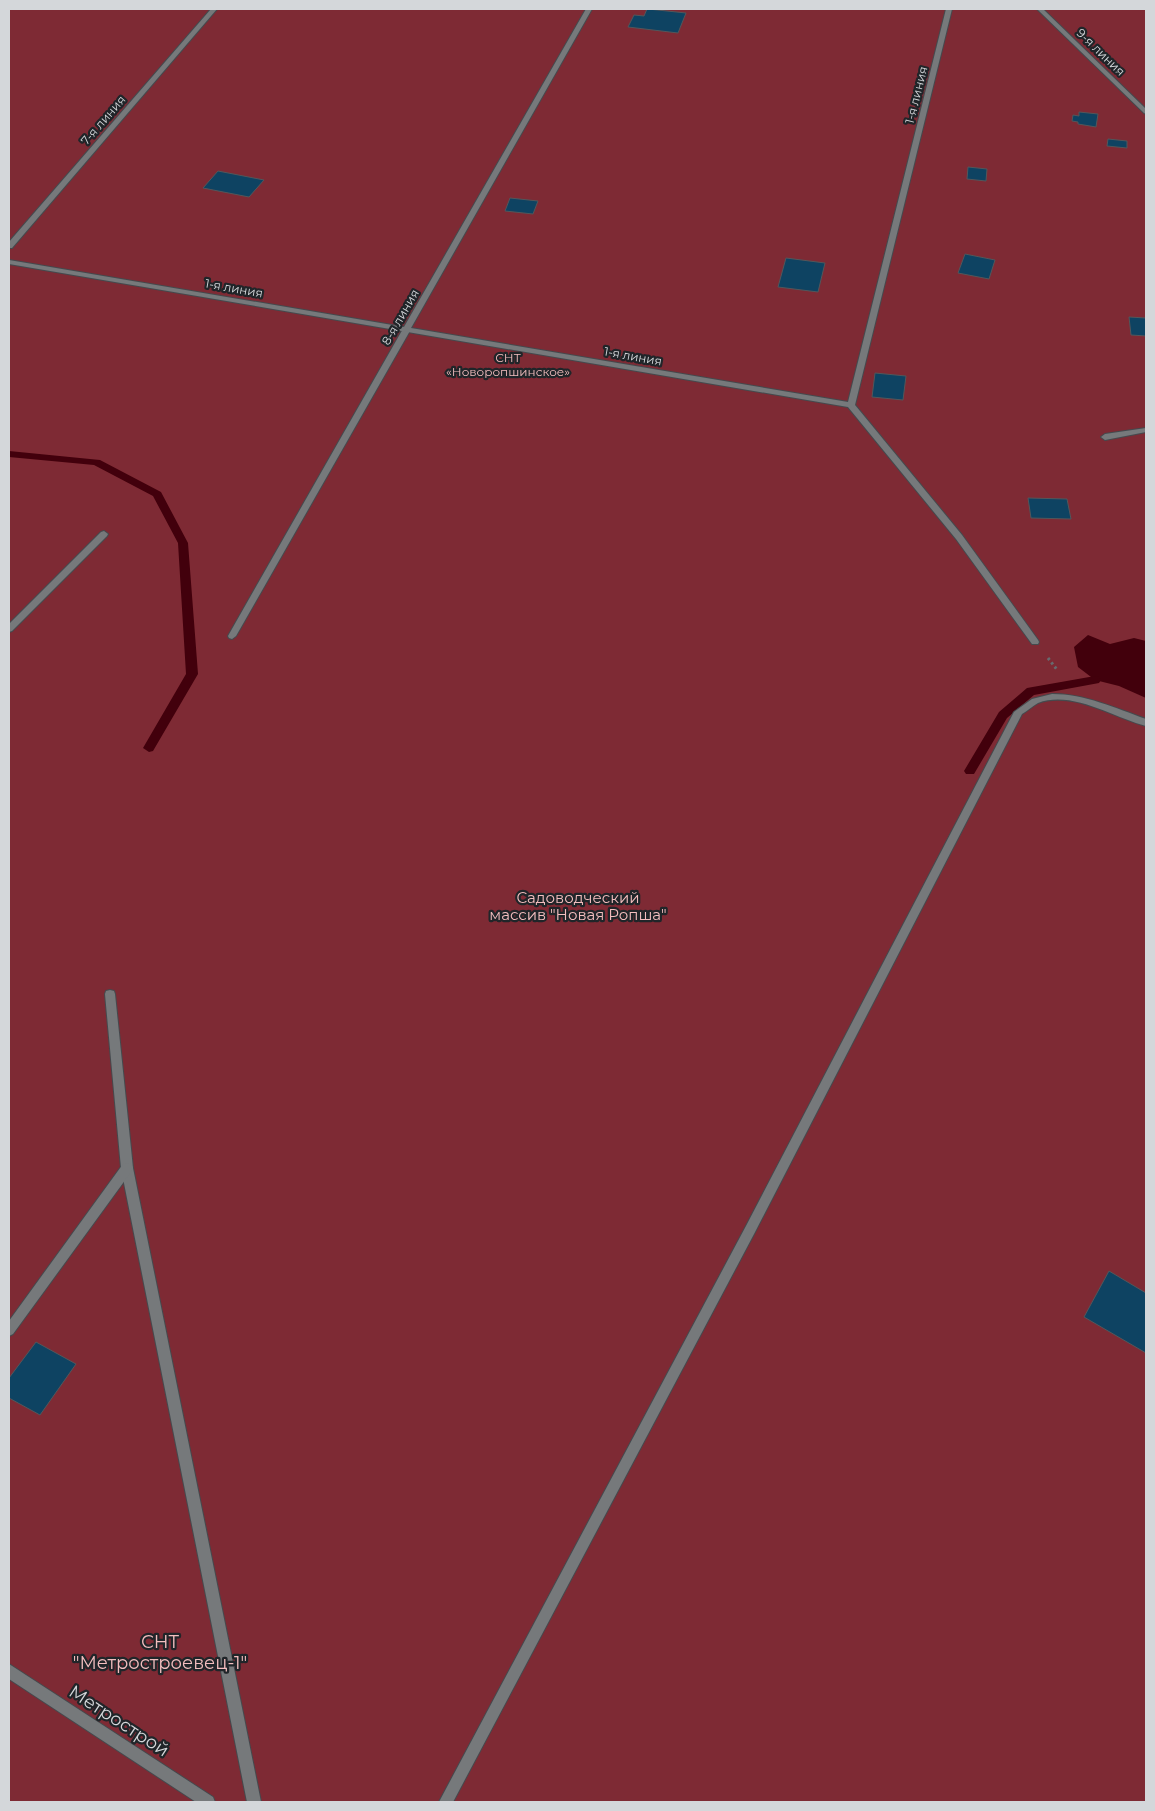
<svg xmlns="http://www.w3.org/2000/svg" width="1155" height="1811" font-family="Montserrat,sans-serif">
<rect width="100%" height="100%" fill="#2a2f33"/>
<path fill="#7e2a34" d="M9 9H1146V1802H9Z"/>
<path fill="#42000c" d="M1088 635 1110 644 1134 638 1146 641V698L1119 686 1095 680 1078 667 1074 647Z"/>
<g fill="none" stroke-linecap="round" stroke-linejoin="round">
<path fill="#42000c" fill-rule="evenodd" d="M9 451 100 460 161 492 188 543 198 674 153 751 149 752 143 748 186 674 178 543 153 496 94 465 9 457Z
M1095 676 1099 677 1101 680 1099 683 1034 695 1007 718 974 774H966L964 771 999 712 1027 688Z"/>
</g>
<path fill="#0e4362" stroke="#52575b" d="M647 9H648L686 13 678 33 628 27 634 15 644 16Z
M1079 112 1098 114 1096 127 1078 124V122L1072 121 1073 115 1079 116Z
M1108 139 1127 141V148L1107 146Z
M968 167 987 169 986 181 967 179Z
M218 171 264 180 249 197 203 188Z
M510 198 538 201 533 214 505 211Z
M965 254 995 260 989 279 958 273Z
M786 258 825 263 818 292 778 287Z
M1129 317 1146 318V336L1131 335Z
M875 373 906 376 903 400 872 397Z
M1028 498 1067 499 1071 519 1031 518Z
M1109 1271 1146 1293V1353L1084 1317Z
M36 1342 76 1364 40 1415 9 1398V1378Z"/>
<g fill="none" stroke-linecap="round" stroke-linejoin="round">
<g stroke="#454a4e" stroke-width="2">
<path id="service" d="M404 327H410L411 329 236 636 232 639 229 638 228 636Z
M110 990 114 991 115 994 133 1168 261 1802H247L121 1168 105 994 106 991Z"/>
</g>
<g stroke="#454a4e" stroke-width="2">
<path id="minor" d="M211 9H217L12 248H9V242Z
M586 9H592L411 328 848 402 946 9H952L855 405 962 535 1038 640 1039 642 1038 644H1032L956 539 848 407 9 264V260L404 327Z
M1037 9H1043L1146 109V114L1144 113Z
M1146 428V432L1105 440 1101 437 1105 434Z
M104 531 108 534 107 536 12 631 9 632V624L101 532Z
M1052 694C1085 694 1115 708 1146 719V726C1114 718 1073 690 1038 703 1033 706 1027 711 1022 714L754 1234 453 1802H439L746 1226 1014 712 1032 699Z
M127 1163 131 1164 133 1168 131 1172 13 1334 9 1336V1321L123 1164Z
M9 1664 213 1797 215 1802H196L9 1679Z"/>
</g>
<path stroke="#676b6f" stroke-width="3" stroke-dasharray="2.5 3" stroke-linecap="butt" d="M1048 658 1058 671"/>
<use href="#service" fill="#76797b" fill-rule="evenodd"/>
<use href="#minor" fill="#76797b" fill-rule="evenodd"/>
</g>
<g text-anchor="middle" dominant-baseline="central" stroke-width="4.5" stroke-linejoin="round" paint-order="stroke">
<g font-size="12" fill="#d4d7da" stroke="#202529">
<text transform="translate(1101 52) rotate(44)">9-я линия</text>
<text transform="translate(916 95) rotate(-76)">1-я линия</text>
<text transform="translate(103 120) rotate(-49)">7-я линия</text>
<text transform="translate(234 288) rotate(10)">1-я линия</text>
<text transform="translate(400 317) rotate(-60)">8-я линия</text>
<text transform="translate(633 356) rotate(10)">1-я линия</text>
</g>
<g font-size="12" fill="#f4bebf" stroke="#202529">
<text x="508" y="357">СНТ<tspan x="508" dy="14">«Новоропшинское»</tspan></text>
</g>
<g font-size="15" fill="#f4bebf" stroke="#202529">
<text x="578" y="897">Садоводческий<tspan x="578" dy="17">массив "Новая Ропша"</tspan></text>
</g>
<g font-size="18" fill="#f4bebf" stroke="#202529">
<text x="160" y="1642">СНТ<tspan x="160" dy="21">"Метростроевец-1"</tspan></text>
</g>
<g font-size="18" fill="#d4d7da" stroke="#202529">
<text transform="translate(119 1721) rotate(33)">Метрострой</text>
</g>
</g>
<rect width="1155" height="1811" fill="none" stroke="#d4d7da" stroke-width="20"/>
</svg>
